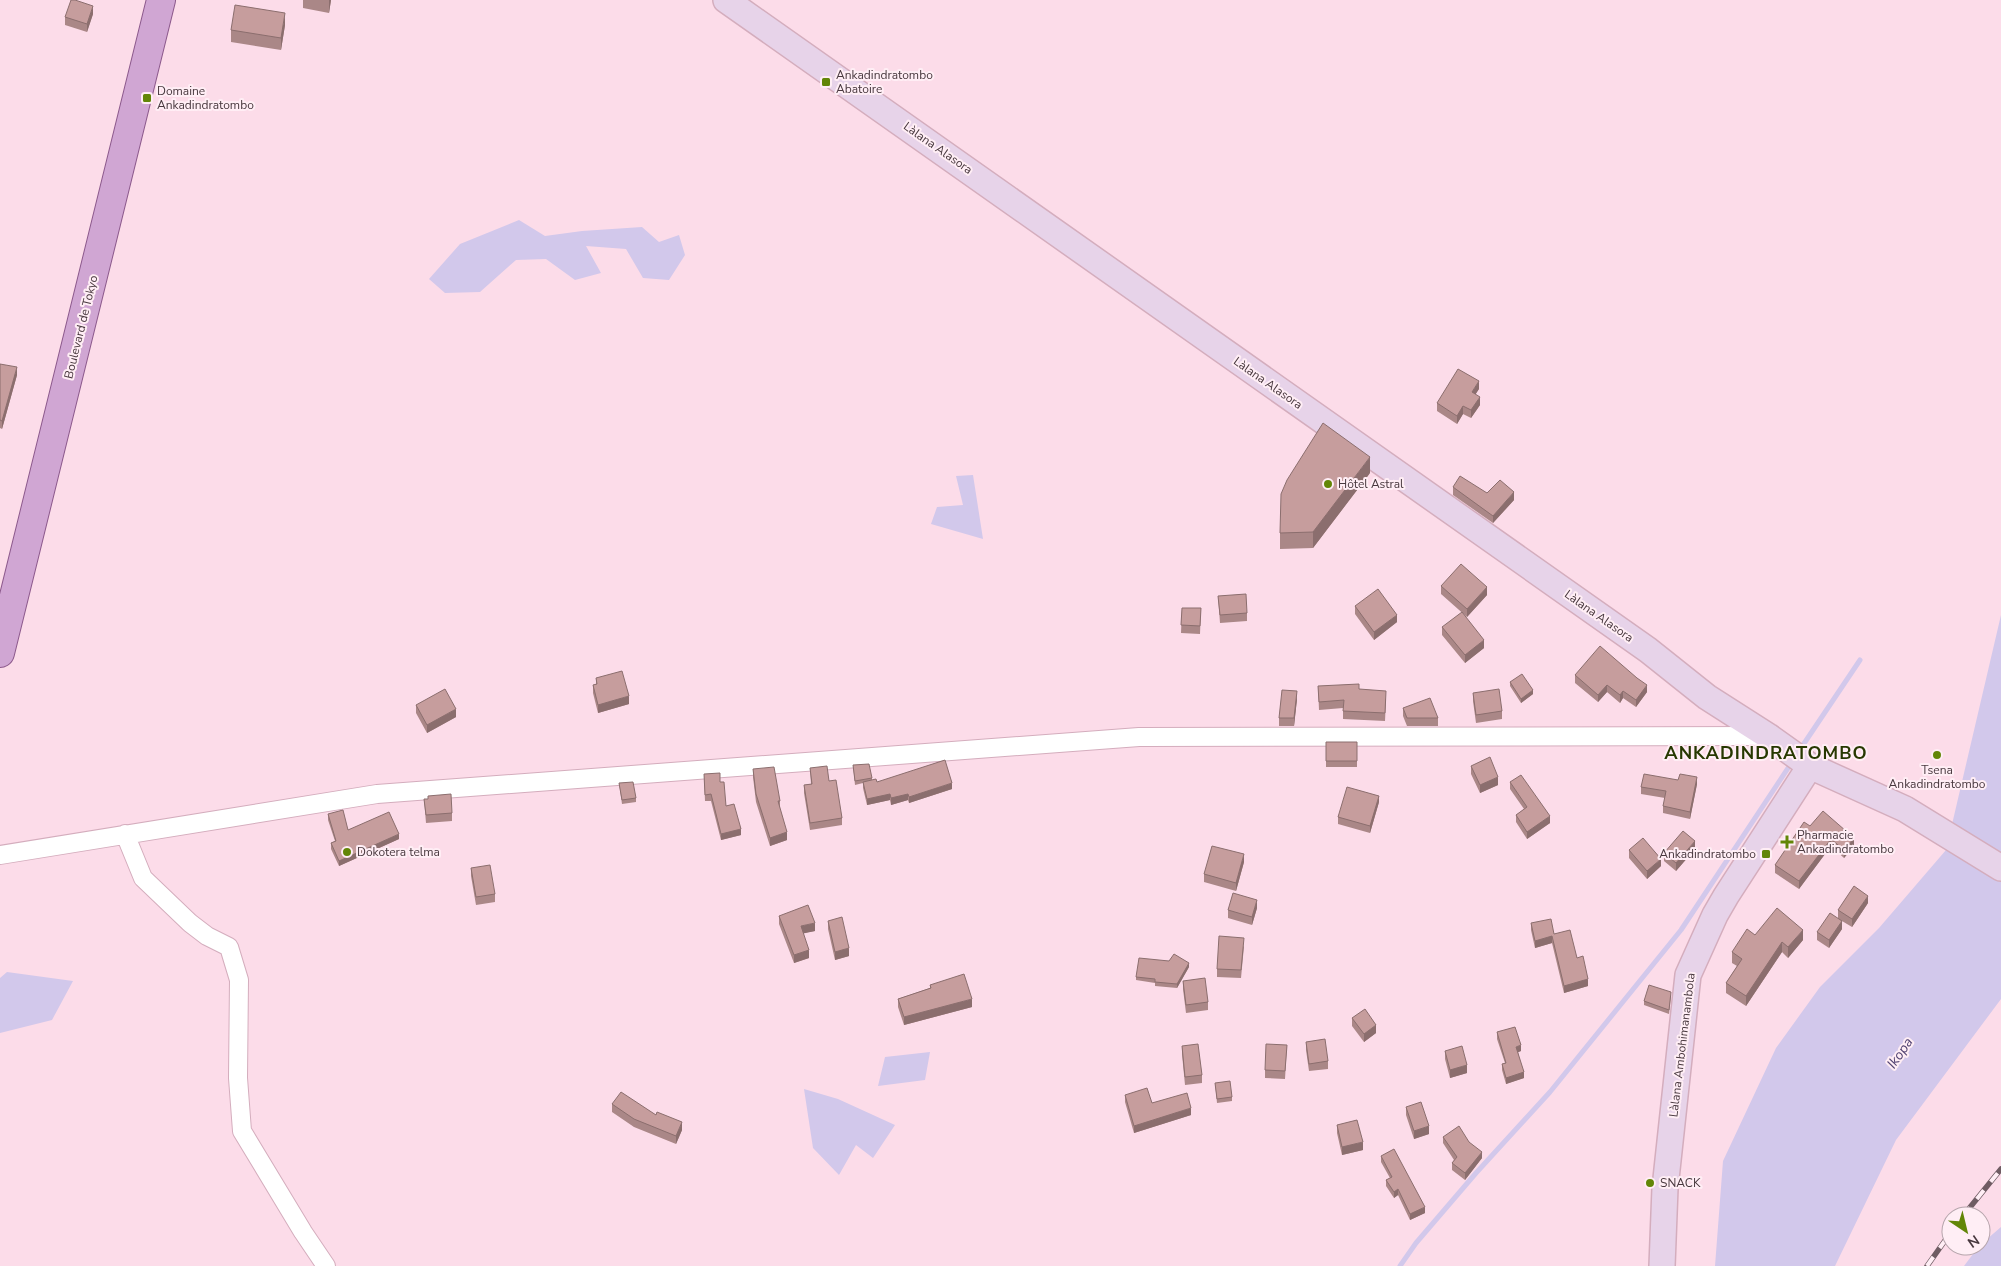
<svg xmlns="http://www.w3.org/2000/svg" width="2001" height="1266" font-family="'Nunito Sans',sans-serif">
<rect width="100%" height="100%" fill="#fcdce9"/>
<path fill="#d2c8eb" d="M519 220 545 236 582 231 642 227 659 242 679 235 685 255 669 280 643 278 626 249 586 246 601 273 575 280 546 259 516 260 480 292 445 293 429 279 460 244Z
M973 475 983 539 931 524 937 507 963 505 956 476Z
M2001 615V999L1896 1140 1835 1266H1715L1723 1161 1776 1048 1820 987 1879 928 1946 850Z
M7 972 73 981 52 1020 0 1033V978Z
M930 1052 925 1080 878 1086 885 1057Z
M804 1089 838 1099 895 1125 873 1158 856 1145 839 1175 813 1148Z
M2001 1227V1266H1964L1979 1246Z"/>
<g fill="none" stroke-linecap="round" stroke-linejoin="round">
<path stroke="#d2c8eb" stroke-width="5" d="M1799 751 1860 660
M1400 1266 1416 1243 1476 1173 1550 1092 1681 930 1792 762"/>
<g stroke="#d4adbd" stroke-width="20">
<path id="street" d="M125 834 143 878 190 923 207 936 229 947 239 980 238 1078 242 1131 303 1232 326 1266
M0 855 377 794 1139 737 1767 736"/>
</g>
<g stroke="#d4adbd" stroke-width="28">
<path id="secondary" d="M726 0 1648 650 1707 697 1768 736 1810 766 1905 809 2001 868
M1662 1266 1665 1188 1688 975 1715 915 1726 896 1810 766"/>
</g>
<g stroke="#8c598c" stroke-width="30">
<path id="primary" d="M0 653 161 0"/>
</g>
<use href="#street" stroke="#fff" stroke-width="18"/>
<use href="#secondary" stroke="#e7d3e9" stroke-width="25"/>
<use href="#primary" stroke="#d0a6d3" stroke-width="28"/>
<g stroke="#6f5c63" stroke-width="5.5">
<path id="rail" d="M1963 1216 2001 1169
M1927 1266 1951 1232"/>
</g>
<use href="#rail" stroke="#ffeef5" stroke-width="4" stroke-dasharray="11" stroke-linecap="butt"/>
</g>
<path fill="#aa8787" d="M303 0H331L329 13 303 8Z
M93 14 87 32 65 25V17Z
M285 25 281 50 231 42V30Z
M0 364 17 375 2 429 0 428Z
M1479 389 1475 394 1480 405 1471 418 1463 414 1457 424 1437 411V403Z
M1370 473 1313 548 1280 549V533Z
M1453 487 1487 493 1514 500 1493 523 1453 495Z
M1441 586 1487 595 1467 617 1441 594Z
M1218 596 1247 613V621L1220 623Z
M1355 606 1397 622 1374 640 1355 614Z
M1182 608H1201L1200 634 1181 633Z
M1442 627 1484 648 1465 663 1442 635Z
M1575 675 1637 678 1647 692 1636 707 1623 698 1620 703 1607 692 1598 702 1575 683Z
M596 678 629 704 598 713 593 693V685L596 684Z
M1510 682 1533 694 1521 703 1510 686Z
M1318 686 1359 689 1386 699 1385 721 1343 719V708L1319 710Z
M1473 693 1502 711V719L1476 723 1473 701Z
M1297 699 1294 726H1279V718Z
M416 705 456 717 427 733 416 713Z
M1403 708 1438 718V726H1407L1403 716Z
M1326 742H1357V767H1326Z
M853 765 872 778V780L877 782 952 789 909 803 908 800 891 805 890 800 867 805 863 788V783L855 785Z
M1471 766 1498 785 1480 793 1471 774Z
M810 768 829 781 842 818V825L810 830 804 793V785L811 784Z
M753 769 780 801V809L787 840 770 846 756 802 753 777Z
M704 774 720 782 726 806 741 835 721 840 711 801H705Z
M1510 782 1550 823 1527 839 1516 822V815L1524 809 1510 789Z
M619 783 636 798V802L622 804Z
M1697 784 1690 819 1663 813V806L1665 798 1641 794V787Z
M424 799 452 813V821L426 823Z
M1379 802 1370 833 1338 824V817Z
M328 814 348 830 399 839 339 866 331 849V843L335 841 328 820Z
M1810 826 1854 846 1844 858 1831 846 1799 889 1775 873V865Z
M1695 849 1676 871 1664 861V853Z
M1629 850 1661 866 1647 879 1629 858Z
M1244 862 1236 891 1204 882V874Z
M471 868 495 894V902L476 905 471 876Z
M1868 903 1852 927 1842 921V929L1829 948 1817 940V932L1838 918V910Z
M1257 908 1252 925 1228 918V910Z
M779 916 815 931 803 933 809 958 794 963 779 924Z
M828 921 849 956 835 960 828 929Z
M1531 923 1554 934 1577 958 1588 986 1564 993 1552 943 1535 948 1531 930Z
M1755 935 1803 940 1788 958 1782 952 1746 1006 1726 993V983L1737 966 1732 963V952Z
M1244 946 1241 978 1217 977V969Z
M1189 967 1177 988 1155 986V983L1136 980V977Z
M1183 981 1208 1002V1010L1186 1013 1183 989Z
M930 985 972 1007 904 1025 898 1007V999L930 988Z
M1671 996 1669 1014 1644 1005V1001Z
M1352 1018 1376 1033 1364 1042 1352 1026Z
M1497 1032 1521 1051 1518 1052 1524 1078 1506 1084 1502 1070V1064L1505 1063 1497 1039Z
M1306 1042 1328 1061V1069L1309 1071 1306 1050Z
M1287 1045 1285 1079 1265 1078V1070Z
M1182 1046 1202 1075V1083L1185 1085 1182 1054Z
M1445 1051 1467 1073 1450 1078 1445 1059Z
M1215 1083 1232 1097V1101L1217 1103Z
M1125 1095 1152 1103 1191 1115 1134 1133 1125 1102Z
M612 1104 656 1115 682 1130 676 1144 634 1127 612 1112Z
M1406 1107 1429 1134 1414 1139 1406 1115Z
M1337 1125 1363 1150 1342 1155 1337 1133Z
M1443 1137 1469 1142 1482 1158 1465 1180 1452 1170V1163L1454 1160 1443 1143Z
M1381 1156 1425 1213 1410 1220 1398 1195 1394 1198 1386 1186V1180L1390 1178 1381 1162Z"/>
<path fill="#8b6e6e" d="M329 0H331L329 13Z
M93 6V14L87 32V24Z
M285 13V25L281 50V38Z
M17 367V375L2 429V421Z
M1479 381V389L1472 400V392Z
M1480 397V405L1471 418V410Z
M1463 406V414L1457 424V416Z
M1370 457V473L1313 548V532Z
M1514 492V500L1493 523V516Z
M1487 587V595L1467 617V609Z
M1397 615V622L1374 640V632Z
M1484 640V648L1465 663V655Z
M1607 685V692L1598 702V695Z
M1647 685V692L1636 707V700Z
M1533 690V694L1521 703V699Z
M1297 691V699L1294 726V718Z
M1623 691V698L1620 703V695Z
M629 696V704L598 713V705Z
M456 709V717L427 733V725Z
M1498 777V785L1480 793V785Z
M1697 777V784L1690 819V812Z
M952 783V789L909 803V797Z
M890 794V800L867 805V799Z
M908 794V800L891 805V798Z
M1379 796V802L1370 833V826Z
M1550 816V823L1527 839V832Z
M741 829V835L721 840V834Z
M787 832V840L770 846V838Z
M399 834V839L339 866V861Z
M1854 838V846L1844 858V850Z
M1831 839V846L1799 889V881Z
M1695 841V849L1676 871V863Z
M1244 854V862L1236 891V883Z
M1661 859V866L1647 879V871Z
M1868 896V903L1852 927V919Z
M1257 900V908L1252 925V917Z
M1842 921V929L1829 948V940Z
M815 923V931L801 934V926Z
M1803 930V940L1788 958V947Z
M1552 936V943L1535 948V941Z
M1782 942V952L1746 1006V996Z
M849 948V956L835 960V952Z
M809 950V958L794 963V955Z
M1189 963V967L1177 988V984Z
M1588 979V986L1564 993V986Z
M972 999V1007L904 1025V1017Z
M1376 1025V1033L1364 1042V1034Z
M1521 1045V1051L1516 1053V1047Z
M1467 1065V1073L1450 1078V1070Z
M1524 1072V1078L1506 1084V1078Z
M1191 1108V1115L1134 1133V1126Z
M682 1122V1130L676 1144V1136Z
M1429 1126V1134L1414 1139V1131Z
M1363 1142V1150L1342 1155V1147Z
M1482 1152V1158L1465 1180V1173Z
M1398 1189V1195L1394 1198V1192Z
M1425 1207V1213L1410 1220V1214Z"/>
<path fill="#c69d9d" stroke="#8b6e6e" d="M71 0H75L93 6 87 24 65 17Z
M235 5 285 13 281 38 231 30Z
M0 364 17 367 2 421 0 420Z
M1458 369 1479 381 1472 392 1480 397 1471 410 1463 406 1457 416 1437 403Z
M1323 423 1370 457 1313 532 1280 533 1281 494 1287 480Z
M1460 476 1487 493 1500 480 1514 492 1493 516 1453 487Z
M1461 564 1487 587 1467 609 1441 586Z
M1378 589 1397 615 1374 632 1355 606Z
M1246 594 1247 613 1220 615 1218 596Z
M1182 608H1201L1200 626 1181 625Z
M1462 612 1484 640 1465 655 1442 627Z
M1600 646 1637 678 1647 685 1636 700 1623 691 1620 695 1607 685 1598 695 1575 675Z
M622 671 629 696 598 705 593 685 597 684 596 678Z
M1522 674 1533 690 1521 699 1510 682Z
M1359 684V689L1386 691 1385 713 1343 711 1344 700 1319 702 1318 686Z
M445 689 456 709 427 725 416 705Z
M1499 689 1502 711 1476 715 1473 693Z
M1282 690 1297 691 1294 718H1279Z
M1430 698 1438 718H1407L1403 708Z
M1326 742H1357V761H1326Z
M1490 757 1498 777 1480 785 1471 766Z
M945 760 952 783 909 797 908 794 891 798 890 794 867 799 863 782 876 779 877 782Z
M869 764 872 778 855 781 853 765Z
M827 766 829 781 836 780 842 818 810 823 804 785 812 784 810 768Z
M774 767 780 801H778L787 832 770 838 756 794 753 769Z
M720 773V782H724L726 806 734 804 741 829 721 834 711 794 705 795 704 774Z
M1644 774 1678 780 1680 774 1697 777 1690 812 1663 806 1666 791 1641 787Z
M1521 775 1550 816 1527 832 1516 815 1527 807 1510 782Z
M633 782 636 798 622 800 619 783Z
M1347 787 1379 796 1370 826 1338 817Z
M451 794 452 813 426 815 424 799H428V796Z
M343 810 348 830 389 812 399 834 339 861 331 843 336 841 328 814Z
M1823 811 1854 838 1844 850 1831 839 1799 881 1775 865 1804 822 1810 826Z
M1683 831 1695 841 1676 863 1664 853Z
M1643 838 1661 859 1647 871 1629 850Z
M1212 846 1244 854 1236 883 1204 874Z
M490 865 495 894 476 897 471 868Z
M1854 886 1868 896 1852 919 1838 910Z
M1233 893 1257 900 1252 917 1228 910Z
M808 905 815 923 801 926 809 950 794 955 779 916Z
M1777 908 1803 930 1788 947 1782 942 1746 996 1726 983 1742 959 1732 952 1747 929 1755 935Z
M1830 913 1842 921 1829 940 1817 932Z
M842 917 849 948 835 952 828 921Z
M1551 919 1554 934 1570 930 1577 958 1583 956 1588 979 1564 986 1552 936 1535 941 1531 923Z
M1219 936 1244 938 1241 970 1217 969Z
M1174 954 1189 963 1177 984 1155 982V979L1136 977 1139 958 1169 961Z
M964 974 972 999 904 1017 898 999 931 988 930 985Z
M1205 978 1208 1002 1186 1005 1183 981Z
M1649 985 1671 992 1669 1010 1644 1001Z
M1365 1009 1376 1025 1364 1034 1352 1018Z
M1515 1027 1521 1045 1516 1047 1524 1072 1506 1078 1502 1064 1506 1063 1497 1032Z
M1325 1039 1328 1061 1309 1064 1306 1042Z
M1198 1044 1202 1075 1185 1077 1182 1046Z
M1266 1044 1287 1045 1285 1071 1265 1070Z
M1462 1046 1467 1065 1450 1070 1445 1051Z
M1230 1081 1232 1097 1217 1099 1215 1083Z
M1147 1088 1152 1103 1187 1093 1191 1108 1134 1126 1125 1095Z
M621 1092 656 1115 657 1112 682 1122 676 1136 634 1119 612 1104Z
M1421 1102 1429 1126 1414 1131 1406 1107Z
M1357 1120 1363 1142 1342 1147 1337 1125Z
M1459 1126 1469 1142 1482 1152 1465 1173 1452 1163 1457 1157 1443 1137Z
M1394 1149 1425 1207 1410 1214 1398 1189 1394 1192 1386 1180 1392 1177 1381 1156Z"/>
<g fill="#628607" stroke="#ffeef5" stroke-width="2">
<rect x="821" y="77" width="10" height="10" rx="2.5"/>
<rect x="142" y="93" width="10" height="10" rx="2.5"/>
<circle cx="1328" cy="484" r="5"/>
<circle cx="1937" cy="755" r="5"/>
<path d="M1784.5 834.5h5v5h5v5h-5v5h-5v-5h-5v-5h5z"/>
<circle cx="347" cy="852" r="5"/>
<rect x="1761" y="849" width="10" height="10" rx="2.5"/>
<circle cx="1650" cy="1183" r="5"/>
</g>
<g text-anchor="middle" dominant-baseline="central" stroke-width="4" stroke-linejoin="round" paint-order="stroke">
<g font-size="12" fill="#48383e" stroke="#ffeef5" text-anchor="start">
<text x="836" y="75">Ankadindratombo<tspan x="836" dy="14">Abatoire</tspan></text>
<text x="157" y="91">Domaine<tspan x="157" dy="14">Ankadindratombo</tspan></text>
<text x="1338" y="484">Hôtel Astral</text>
<text x="1937" y="770" text-anchor="middle">Tsena<tspan x="1937" dy="14">Ankadindratombo</tspan></text>
<text x="1797" y="835">Pharmacie<tspan x="1797" dy="14">Ankadindratombo</tspan></text>
<text x="357" y="852">Dokotera telma</text>
<text x="1756" y="854" text-anchor="end">Ankadindratombo</text>
<text x="1660" y="1183">SNACK</text>
</g>
<g font-size="12" fill="#48383e" stroke="#ffeef5">
<text transform="translate(938 148) rotate(35)">Làlana Alasora</text>
<text transform="translate(81 327) rotate(-76)">Boulevard de Tokyo</text>
<text transform="translate(1268 383) rotate(35)">Làlana Alasora</text>
<text transform="translate(1599 616) rotate(35)">Làlana Alasora</text>
<text transform="translate(1682 1045) rotate(-83)">Làlana Ambohimanambola</text>
</g>
<g font-size="14" font-style="italic" fill="#514271" stroke="#ffeef5">
<text transform="translate(1900 1053) rotate(-55)">Ikopa</text>
</g>
<g font-size="18" font-weight="bold" letter-spacing="1" fill="#273801" stroke="#ffeef5">
<text x="1766" y="753">ANKADINDRATOMBO</text>
</g>
</g>
<g transform="translate(1966 1231) rotate(145)"><circle r="24" fill="#ffeef5" stroke="#b6a5ac"/>
<path d="M0-4L9 19L0 12L-9 19Z" fill="#628607"/>
<text y="-8" font-size="14" font-weight="bold" text-anchor="middle" fill="#48383e">N</text>
</g>
</svg>
